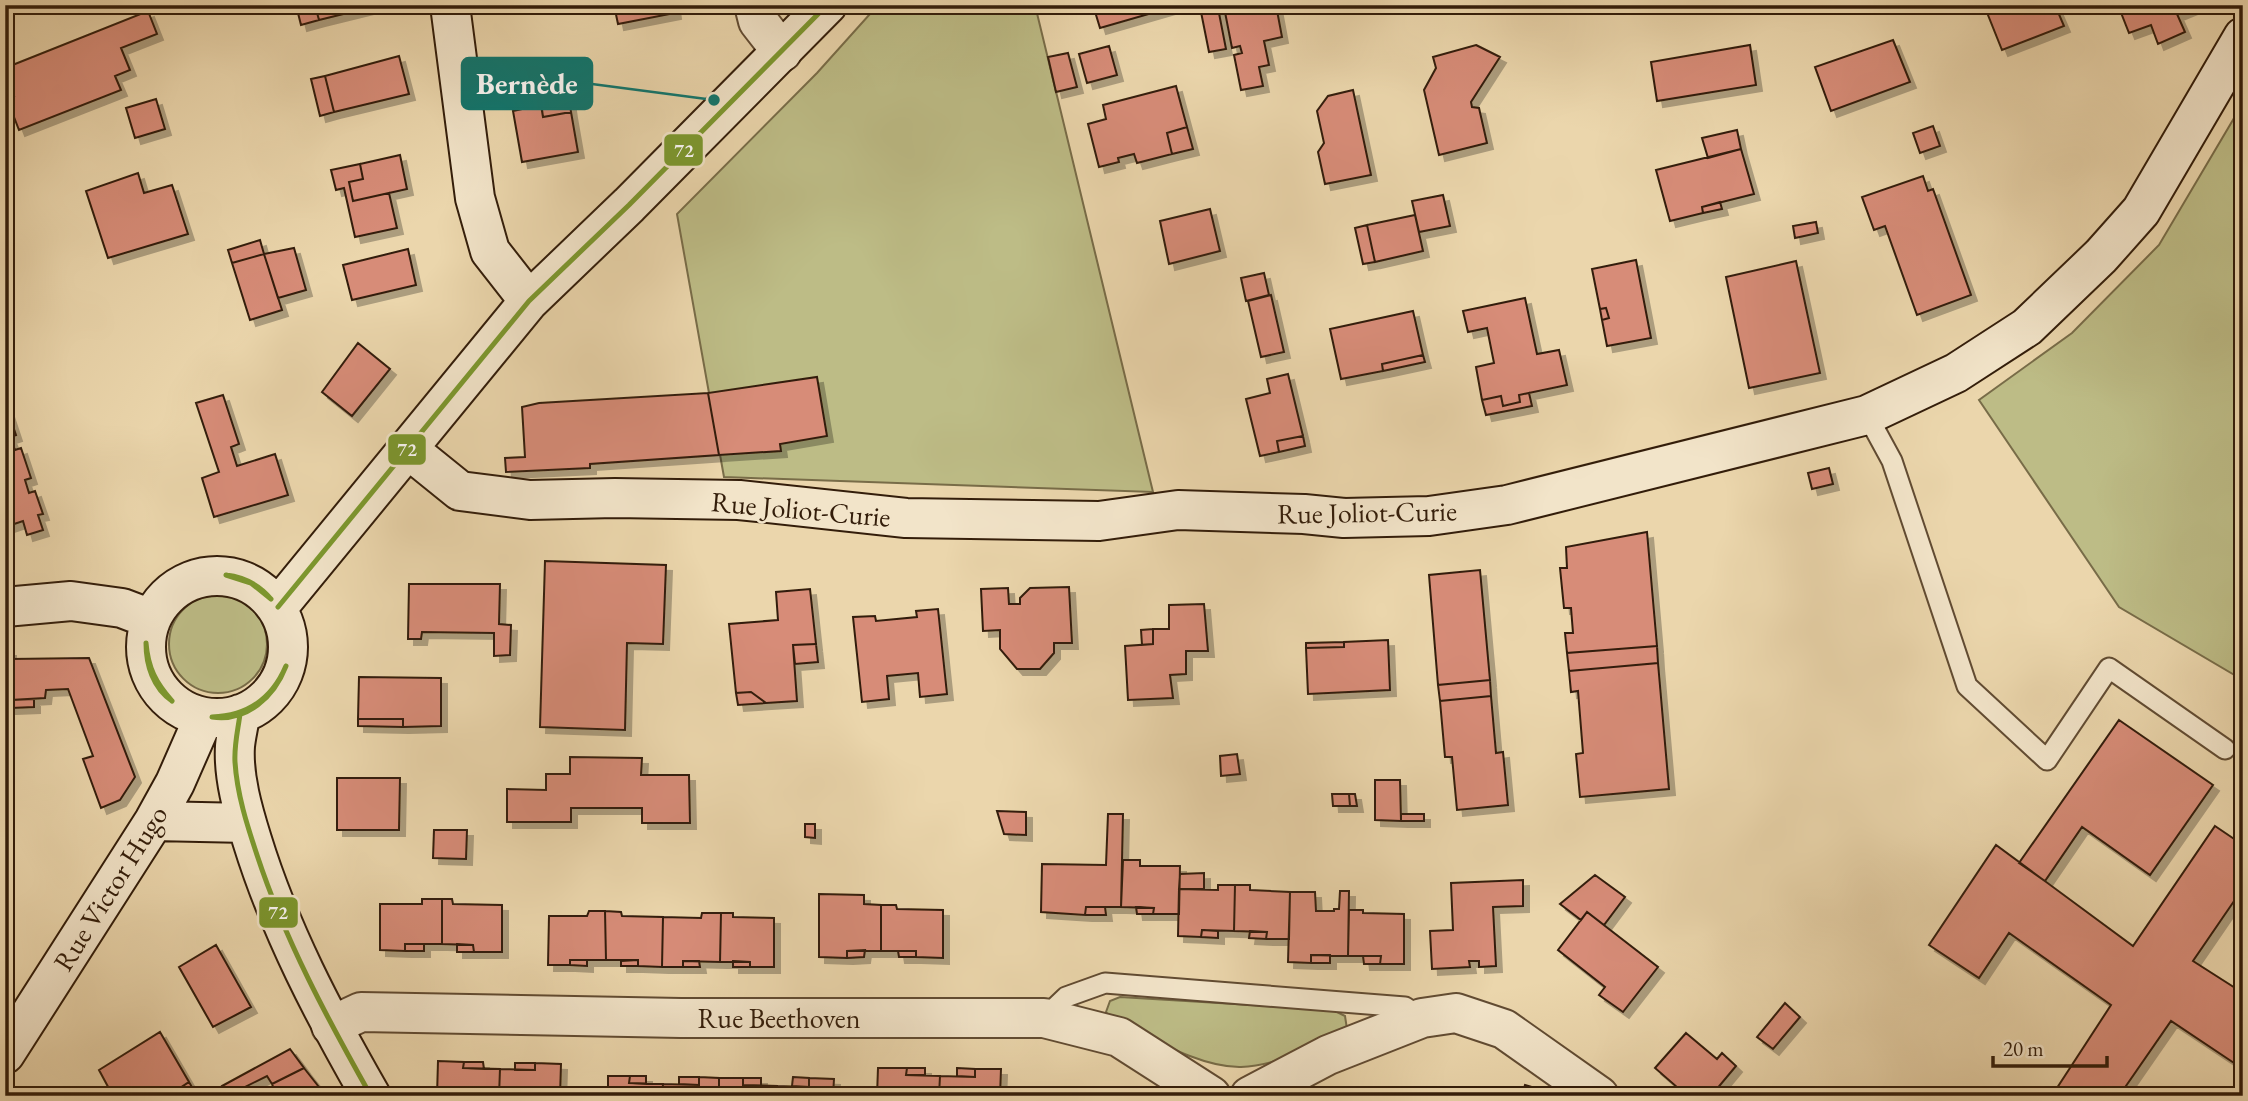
<svg xmlns="http://www.w3.org/2000/svg" width="2248" height="1101" font-family="'EB Garamond',serif">
<defs>
<filter id="shadow"><feDropShadow dx="6" dy="6" stdDeviation="0" flood-color="#0004"/></filter>
</defs>
<rect width="100%" height="100%" fill="#ebd6ac"/>
<filter id="stains"><feTurbulence type="fractalNoise" baseFrequency=".00286" numOctaves="4"/><feColorMatrix values="0 0 0 0 .2 0 0 0 0 .09 0 0 0 0 .02 0 0 0 .5 -.17"/></filter>
<radialGradient id="worn" r=".72"><stop offset=".6" stop-color="#630" stop-opacity="0"/><stop offset="1" stop-color="#630" stop-opacity=".3"/></radialGradient>
<path fill="#bdbc86" stroke="#786c48" stroke-width="2" d="M878 5H1035L1153 492 724 477 677 214 817 73Z
M2243 103V680L2119 607 1979 400 2072 333 2159 245Z
M169 644a49 49 0 1 1 98 0a49 49 0 1 1-98 0Z
M1120 997 1333 1010 1345 1016 1347 1029 1344 1035C1312 1047 1276 1066 1241 1067 1200 1068 1148 1036 1111 1019L1106 1012 1110 1001Z"/>
<path fill="#d78c78" stroke="#331d0a" stroke-width="2" filter="url(#shadow)" d="M296 5H315L319 20 301 25Z
M315 5H380L319 20Z
M614 5H674L675 13 618 24Z
M1093 5H1173V7L1100 28Z
M1232 5H1276L1282 37 1264 41 1269 65 1259 67 1263 86 1241 90 1234 55 1242 53 1240 46 1232 48 1224 7Z
M1984 5H2055L2064 26 2002 50Z
M2118 5H2199L2177 14 2185 32 2158 44 2151 25 2129 33Z
M1218 8 1226 49 1209 52 1201 12Z
M148 11 157 34 121 48 130 70 115 76 121 90 19 130 7 99 14 96 5 74V68Z
M1893 40 1910 82 1831 111 1815 67Z
M1476 45 1500 57 1471 102 1472 107 1479 108 1487 143 1439 155 1424 90 1436 68 1433 57Z
M1750 45 1756 85 1657 101 1651 62Z
M1109 46 1117 75 1087 83 1079 54Z
M1068 53 1077 87 1056 92 1048 57Z
M399 56 409 94 334 112 325 76Z
M325 76 334 112 320 116 311 79Z
M1176 86 1187 127 1167 133 1172 154 1137 163 1134 154 1118 158 1119 162 1099 167 1088 124 1106 119 1103 105Z
M1353 90 1371 175 1325 184 1318 152 1324 143 1317 111 1328 96Z
M569 98 571 112 543 117 541 102Z
M156 99 165 129 135 138 126 108Z
M541 105 543 117 571 112 578 152 522 162 513 111Z
M1933 126 1940 146 1920 153 1913 133Z
M1187 127 1193 149 1172 154 1167 133Z
M1737 130 1741 149 1708 158 1702 138Z
M1741 149 1754 194 1702 207 1703 213 1670 221 1656 170Z
M400 155 407 189 353 201 349 182 363 179 360 164Z
M360 164 363 179 349 182 353 201 389 193 397 228 355 237 344 188 336 190 331 170Z
M138 173 144 193 172 185 188 234 108 258 86 191Z
M1923 176 1928 191 1933 189 1971 295 1917 315 1885 226 1874 230 1862 197Z
M1443 195 1450 226 1419 232 1412 201Z
M1720 202 1722 209 1703 213 1702 207Z
M1210 209 1220 251 1169 264 1160 221Z
M1415 215 1423 251 1375 262 1367 225Z
M1816 222 1818 233 1795 238 1793 226Z
M1367 225 1375 262 1363 264 1355 228Z
M260 240 264 254 232 263 228 250Z
M294 248 306 290 278 298 264 254Z
M408 249 416 285 352 300 343 265Z
M264 254 282 310 250 320 232 263Z
M1636 260 1651 338 1607 346 1602 320 1609 318 1606 308 1600 309 1592 269Z
M1796 261 1820 373 1749 388 1726 277Z
M1264 273 1269 295 1246 301 1241 278Z
M1271 295 1284 352 1261 357 1248 301Z
M1525 298 1537 354 1559 350 1567 385 1519 395 1520 402 1503 406 1501 396 1482 400 1476 367 1494 363 1487 328 1468 332 1463 311Z
M1606 308 1609 318 1602 320 1600 309Z
M1413 311 1423 355 1382 364 1383 371 1341 379 1330 329Z
M358 343 390 369 352 416 322 392Z
M1423 355 1425 362 1383 371 1382 364Z
M1288 374 1303 436 1277 441 1279 452 1260 456 1246 399 1270 393 1267 379Z
M817 377 827 436 780 444 781 451 719 455 708 393Z
M708 393 719 455 590 464V468L506 472 505 458 525 457 522 407 539 403Z
M1529 393 1532 406 1486 415 1482 400 1501 396 1503 406 1520 402 1519 395Z
M223 395 239 444 231 447 237 466 275 454 288 495 214 517 202 478 219 472 196 403Z
M8 411 16 435 10 437 15 450 21 448 31 478 25 480 29 493 35 491 43 514 38 515 43 530 27 535 23 521 5 527V412Z
M1303 436 1305 446 1279 452 1277 441Z
M1829 468 1833 484 1812 489 1808 473Z
M1647 532 1657 646 1567 653 1565 633H1573L1571 608H1564L1560 568H1567L1566 547Z
M545 561 666 565 663 644 627 643 625 730 540 727Z
M1480 570 1490 680 1438 685 1429 575Z
M409 584H500L499 624 511 625 510 655 494 656V633L422 632 421 639H408Z
M1069 587 1072 643H1054V653L1040 669H1017L1000 649V630L983 631 981 589 1008 588 1009 604H1020V598L1030 588Z
M810 589 816 644 793 645 797 701 766 703 751 692 736 693 729 624 778 620 776 592Z
M1204 604 1208 651H1186V674L1170 675 1173 698 1128 700 1125 646 1153 644V629H1169V605Z
M938 609 947 694 920 697 918 673 887 676 889 699 862 702 853 617 875 616 876 621 917 617 916 611Z
M1153 629V644L1142 645 1141 630Z
M1388 640 1390 690 1308 694 1306 648 1344 647V642Z
M1344 642V647L1306 648V643Z
M816 644 818 662 795 664 793 645Z
M1657 646 1658 663 1569 671 1567 653Z
M5 650H10V659L89 658 135 777 120 800 101 808 83 759 93 756 68 689 46 690 45 698 11 700V708H5Z
M1658 663 1669 789 1580 797 1576 754 1583 753 1578 691 1571 692 1569 671Z
M359 677 441 678V726L403 727V719H358Z
M1490 680 1491 696 1440 701 1438 685Z
M751 692 766 703 738 705 736 693Z
M1491 696 1496 753 1503 752 1508 805 1457 810 1452 757H1445L1440 701Z
M34 699V707L11 708V700Z
M358 719H403V727L358 726Z
M2119 720 2213 785 2150 875 2082 827 2045 881 2019 863Z
M1237 754 1240 774 1221 776 1220 756Z
M570 757 642 758 641 775H689L690 823H642V808H571V822H507V789L546 790V774H570Z
M337 778H400L399 830H337Z
M1375 780H1400L1401 821 1375 820Z
M1332 794H1349L1350 806H1333Z
M1349 794H1355L1357 806H1350Z
M997 811 1026 812V835L1004 834Z
M1108 814H1123L1121 907H1086L1085 915 1041 912 1042 864 1106 865Z
M1401 814H1424V821H1401Z
M805 824H815V838L805 837Z
M2215 826 2243 845V888L2193 961 2243 993V1069L2171 1021 2119 1096H2062L2055 1091 2111 1005 2009 933 1979 978 1929 945 1996 845 2133 946Z
M434 830H467L466 859 433 858Z
M1123 860H1140V866H1180L1179 914H1153L1154 908 1121 907Z
M1204 873V889H1179L1180 874Z
M1595 875 1625 897 1604 925 1587 912 1581 920 1560 904Z
M1523 880V906L1493 907 1496 966 1479 967V961H1469L1470 967 1432 969 1430 931 1453 930 1451 883Z
M1218 885H1235L1234 931 1202 930 1201 937 1178 936 1179 889 1218 890Z
M1235 885H1250V890L1290 892 1289 939H1266L1267 932 1234 931Z
M1340 891H1349L1348 956 1311 955V963L1288 962 1290 892H1315L1316 911H1334V909H1339Z
M819 894 864 895V904L881 905V951H847V958L819 957Z
M422 899H442V944H405V951L380 950V904H422Z
M442 899H452L453 904 502 905V952H474L473 945 442 944Z
M881 905H896L897 909 943 910V958L916 957V951H881Z
M1086 907H1105L1106 915H1085Z
M1136 907 1154 908 1153 914H1137Z
M1349 910H1363V913L1404 914V964H1380L1381 956H1348Z
M589 911H605L606 960H570V965H548L549 916H587Z
M605 911 621 912 622 916 663 917 662 967 638 966V960H606Z
M1587 912 1658 967 1623 1012 1599 995 1605 987 1558 950Z
M702 913H721L720 962 683 961V967H662L663 917 701 918Z
M721 913H733V917L774 918V967H750V962H720Z
M1202 930 1218 931V938L1201 937Z
M1250 931 1267 932 1266 939 1249 938Z
M405 944H424V951H405Z
M457 944 473 945 474 952H457Z
M216 945 251 1007 213 1027 179 967Z
M865 950 864 957 847 958V951Z
M898 951H916V957H899Z
M1311 955H1330V963H1311Z
M1363 956H1381L1380 964H1364Z
M570 960H587V966L570 965Z
M638 960V966H621V961Z
M683 961H699L700 967H683Z
M733 961 750 962V967H733Z
M1785 1003 1800 1017 1773 1049 1757 1037Z
M160 1032 189 1082 168 1096H113L99 1070Z
M1686 1033 1717 1059 1722 1053 1736 1066 1711 1096H1697L1690 1091 1686 1095 1655 1068Z
M290 1049 304 1068 272 1084 267 1076 227 1096 222 1086Z
M438 1061 464 1062 463 1068 500 1069 499 1096H437Z
M464 1062H483L484 1069 463 1068Z
M515 1063H535V1070H515Z
M535 1063 561 1064 560 1096H499L500 1069 535 1070Z
M304 1068 326 1096H290L285 1091 274 1089 272 1084Z
M878 1068H907L906 1075 940 1076 939 1096H877Z
M907 1068H925V1075H906Z
M957 1068 975 1069V1077L957 1076Z
M975 1069H1001L1000 1096H939L940 1076 975 1077Z
M608 1076H630L629 1083 663 1084 662 1096H608Z
M630 1076H646V1084L629 1083Z
M679 1077H699V1085L679 1084Z
M699 1077 719 1078V1096H662L663 1084 699 1085Z
M793 1077 809 1078V1087L792 1086Z
M719 1078H743V1085L777 1086V1096H719Z
M743 1078H761V1086L743 1085Z
M809 1078 834 1079 833 1096H777V1086L809 1087Z
M189 1082 196 1094 168 1096Z
M1525 1085 1535 1088 1533 1096H1522Z"/>
<g fill="none" stroke-linecap="round" stroke-linejoin="round">
<g stroke="#614b32" stroke-width="23">
<path id="lane" d="M1867 415 1892 461 1967 686 2047 760 2109 668 2225 749
M1044 1018 1066 997 1105 983 1405 1007 1420 1017"/>
</g>
<g stroke="#614b32" stroke-width="42">
<path id="street" d="M754 5 758 21 782 52
M331 1026 361 1012 681 1018H1044L1119 1037 1211 1096
M1250 1096 1328 1055 1422 1018 1456 1013 1504 1029 1599 1096"/>
</g>
<g stroke="#331d0a" stroke-width="42">
<path id="secondary" d="M450 5 475 198 490 251 529 301
M408 449 460 491 530 500 615 498 739 500 906 518 1099 521 1178 510 1304 514 1344 518 1429 516 1507 505 1867 415 1956 373 2027 327 2101 256 2141 211 2243 37
M146 647a71 71 0 1 1 142 0a71 71 0 1 1-142 0Z
M5 607 71 601 122 608 151 619
M278 607 529 301 629 205 827 5
M240 714C239 725 236 735 235 746 233 777 243 811 252 840 280 931 324 1014 371 1096
M154 821 247 823
M5 1054 154 821 175 783 204 717"/>
</g>
<use href="#lane" stroke="#f2e4c9" stroke-width="19"/>
<use href="#street" stroke="#f2e4c9" stroke-width="38"/>
<use href="#secondary" stroke="#f2e4c9" stroke-width="38"/>
<g stroke="#f2e4c9" stroke-width="10">
<path id="bus-1" d="M226 575C244 577 260 586 271 599
M226 575 251 583 271 599
M278 607 529 301 629 205 827 5
M146 643C148 668 156 683 172 701
M146 643C146 665 153 688 172 701
M240 714C238 730 234 745 235 762 237 794 247 825 257 855 285 940 327 1018 371 1096
M212 717C247 722 274 697 286 666
M212 717C247 716 272 699 286 666"/>
</g>
<use href="#bus-1" stroke="#7c982e" stroke-width="5"/>
</g>
<g text-anchor="middle" dominant-baseline="central" stroke-width="5" stroke-linejoin="round" paint-order="stroke">
<g font-size="28" fill="#331d0a" stroke="#f2e4c9">
<text transform="translate(801 509) rotate(5)">Rue Joliot-Curie</text>
<text transform="translate(1367 512) rotate(-1)">Rue Joliot-Curie</text>
<text transform="translate(110 888) rotate(-58)">Rue Victor Hugo</text>
<text x="779" y="1018">Rue Beethoven</text>
</g>
</g>
<path fill="none" stroke="#0f766e" stroke-width="2.5" d="M714 100L592 84"/>
<circle fill="#0f766e" stroke="#f2e4c9" stroke-width="2.5" cx="714" cy="100" r="7"/>
<rect fill="#0f766e" stroke="#0f766e" stroke-width="2.5" x="462" y="58" width="130" height="51" rx="7"/>
<g font-size="30" text-anchor="middle" font-weight="bold" fill="#fff">
<text x="527" y="94">Bernède</text>
</g>
<g stroke="#f2e4c9" stroke-width="2.5">
<rect x="663" y="133" width="41" height="34" rx="7" fill="#7c982e"/>
<rect x="387" y="433" width="40" height="33" rx="7" fill="#7c982e"/>
<rect x="258" y="896" width="41" height="33" rx="7" fill="#7c982e"/>
</g>
<g font-size="19" text-anchor="middle" font-weight="bold" fill="#fff">
<text x="684" y="157">72</text>
<text x="407" y="456">72</text>
<text x="278" y="919">72</text>
</g>
<rect width="2248" height="1101" fill="none" stroke="#ebd6ac" stroke-width="28"/>
<rect x="7" y="7" width="2234" height="1087" fill="none" stroke="#331d0a" stroke-width="3.5"/>
<rect x="14" y="14" width="2220" height="1073" fill="none" stroke="#331d0a" stroke-width="2"/>
<path d="M1993 1056v10h114v-10" fill="none" stroke="#331d0a" stroke-width="3.5"/>
<text x="2003" y="1056" font-size="21" fill="#331d0a" stroke="#f2e4c9" stroke-width="5" paint-order="stroke">20 m</text>
<rect width="100%" height="100%" filter="url(#stains)"/>
<rect width="100%" height="100%" fill="url(#worn)"/>
</svg>
